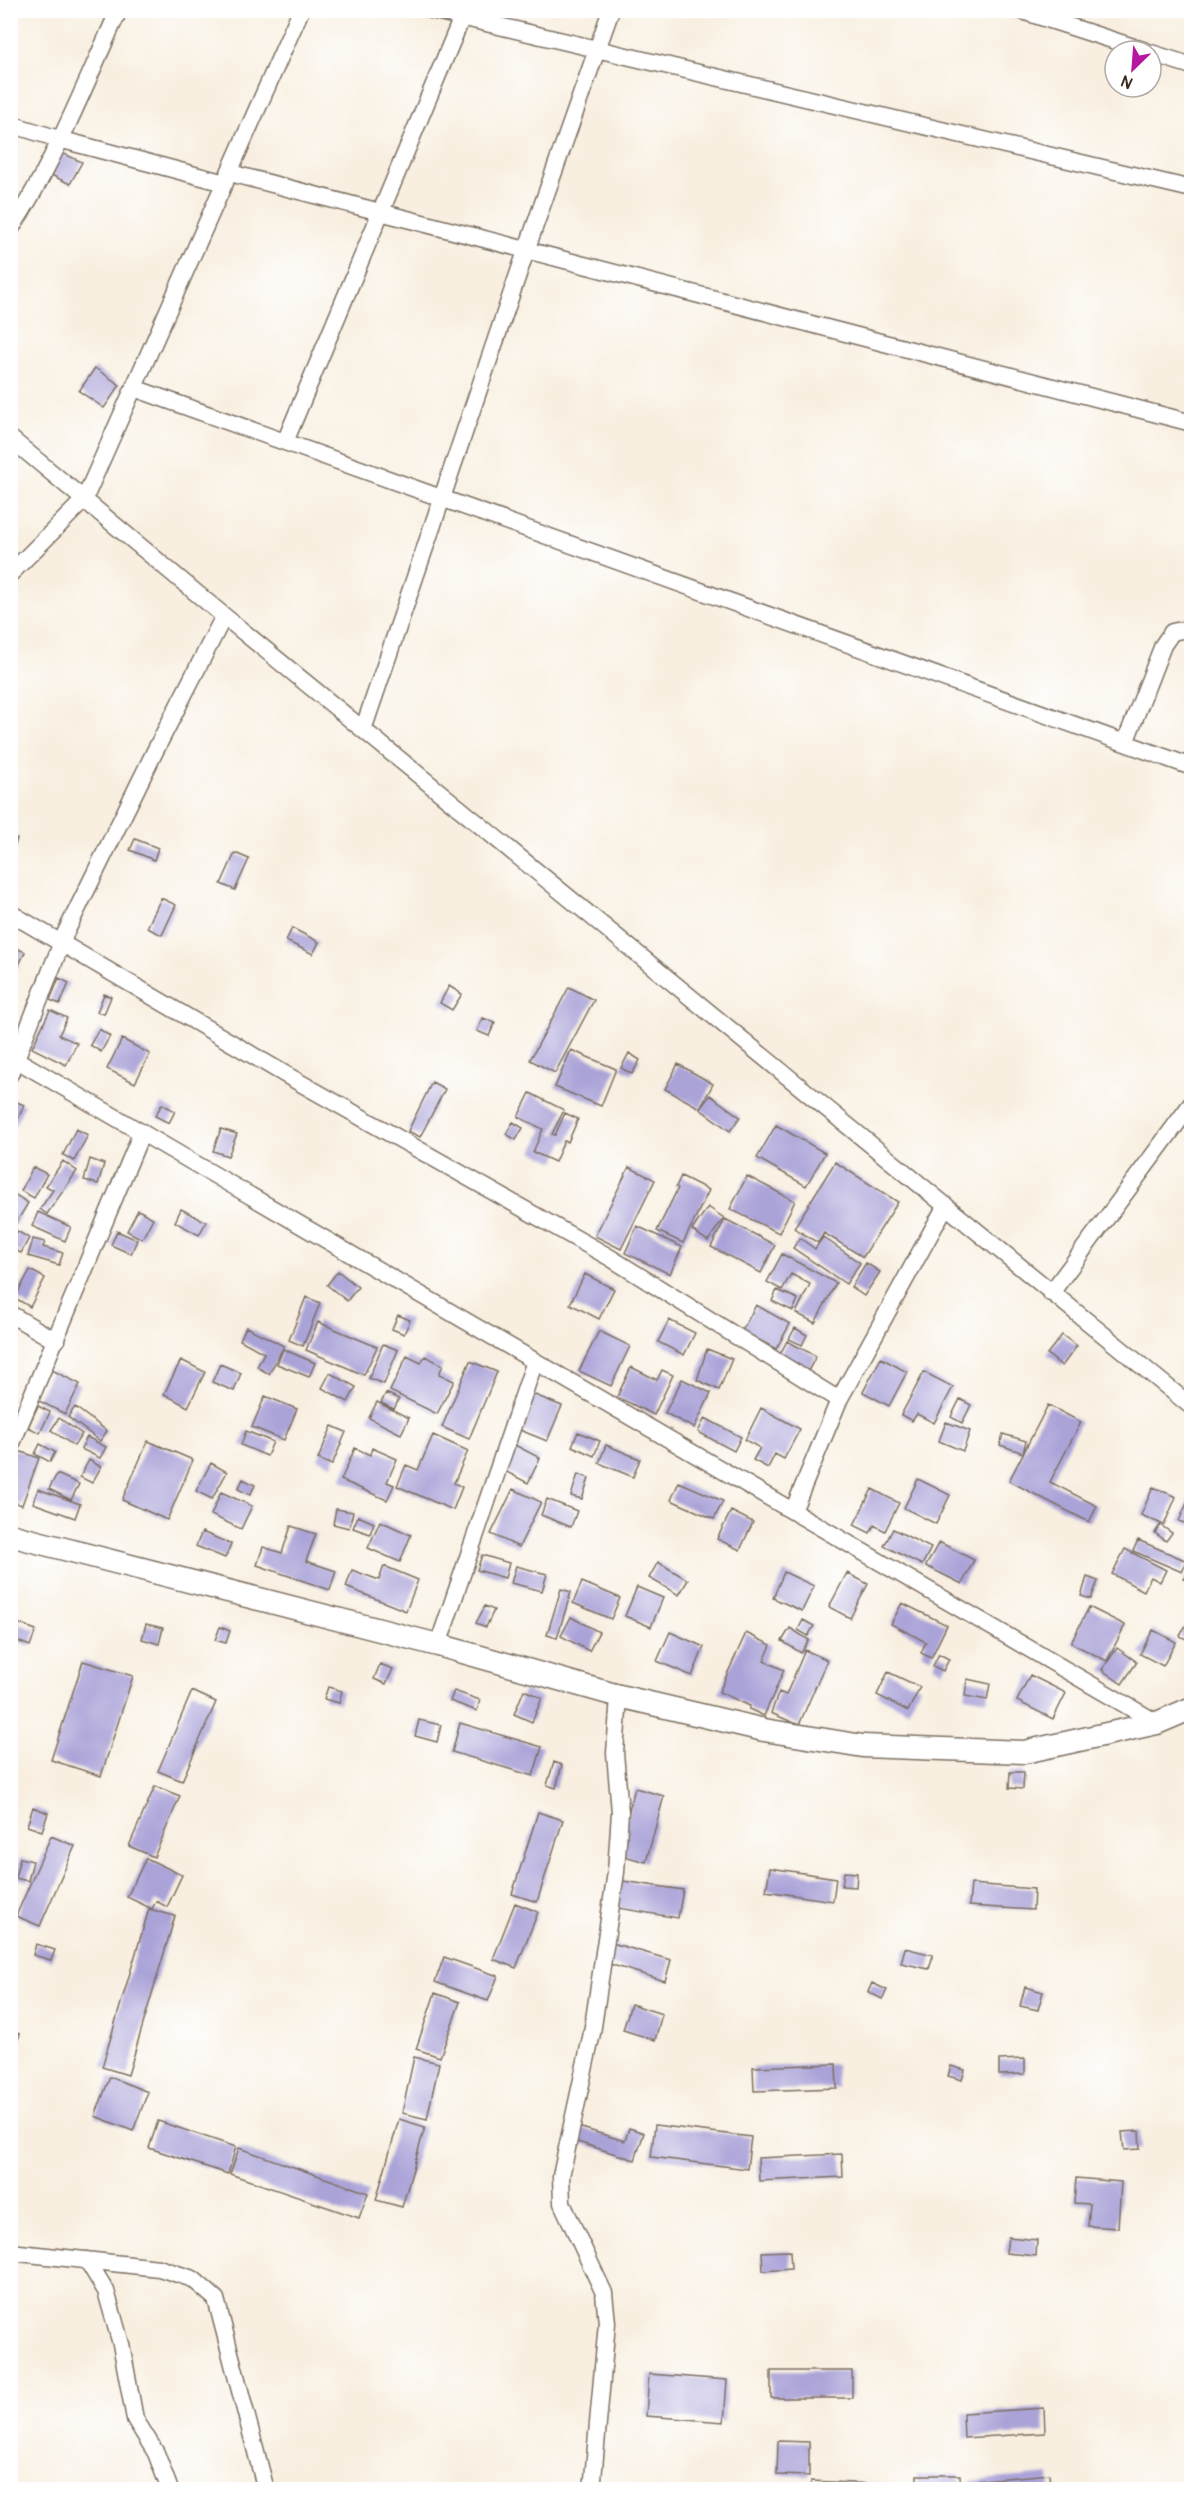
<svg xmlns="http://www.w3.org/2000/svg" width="1202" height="2500" font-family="Pangolin,sans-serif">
<rect width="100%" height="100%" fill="#fff"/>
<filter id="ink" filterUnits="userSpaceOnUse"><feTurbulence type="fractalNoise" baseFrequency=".0167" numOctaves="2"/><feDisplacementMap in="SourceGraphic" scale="12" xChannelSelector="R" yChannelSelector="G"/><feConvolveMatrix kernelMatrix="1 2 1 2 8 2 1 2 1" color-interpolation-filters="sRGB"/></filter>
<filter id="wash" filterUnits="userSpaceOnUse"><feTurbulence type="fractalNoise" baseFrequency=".008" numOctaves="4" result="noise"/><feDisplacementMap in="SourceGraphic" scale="24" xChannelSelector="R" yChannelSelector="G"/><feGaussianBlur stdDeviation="1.35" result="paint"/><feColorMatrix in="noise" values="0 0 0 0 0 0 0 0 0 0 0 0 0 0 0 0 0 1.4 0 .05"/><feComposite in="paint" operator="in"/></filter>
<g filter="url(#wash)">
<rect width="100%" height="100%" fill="#f8efe0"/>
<g id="blocks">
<path fill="#aaa3d8" d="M62 153 82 162 70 184 49 174Z
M95 368 120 385 104 408 79 391Z
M10 837 17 839 11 858H10Z
M135 839 158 848 154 860 130 850Z
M235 853 249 859 235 890 221 884Z
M161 898 176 905 162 935 147 928Z
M292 928 319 942 313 954 286 941Z
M10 945 25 952 17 969 10 966Z
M59 978 69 983 60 1004 50 1000Z
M449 986 462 994 452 1010 440 1003Z
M569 987 594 1000 555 1073 530 1060Z
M104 994 111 997 104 1014 97 1012Z
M50 1010 67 1018 59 1035 77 1043 66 1065 32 1048Z
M483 1018 495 1023 489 1036 477 1031Z
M99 1029 110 1036 101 1052 90 1045Z
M122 1039 150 1054 135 1083 107 1069Z
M571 1050 616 1069 601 1106 555 1087Z
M629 1053 640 1060 632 1074 621 1068Z
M678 1064 713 1084 700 1108 665 1089Z
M432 1082 445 1089 420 1137 408 1131Z
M530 1093 564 1110 552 1134 555 1135 565 1113 578 1119 568 1142 564 1141 555 1162 533 1152 543 1129 518 1117Z
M710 1095 740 1117 730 1131 700 1109Z
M10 1099 24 1105 16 1124 10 1122Z
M162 1104 175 1111 169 1123 155 1116Z
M513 1122 523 1128 516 1140 506 1134Z
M776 1125 825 1153 806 1186 757 1158Z
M76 1129 88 1135 74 1161 63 1155Z
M221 1129 237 1134 228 1156 213 1151Z
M90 1159 104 1164 98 1184 84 1180Z
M63 1161 77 1171 47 1214 40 1209 53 1190 46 1186Z
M835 1162 898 1202 863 1257 824 1233 818 1243 794 1228Z
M33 1167 47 1174 34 1198 21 1191Z
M629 1167 655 1180 621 1249 595 1236Z
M681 1176 709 1190 683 1243 657 1231 678 1188 676 1187Z
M747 1176 795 1201 779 1233 730 1209Z
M14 1194 28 1203 15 1225 10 1222V1200Z
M708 1207 724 1218 708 1241 692 1230Z
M181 1209 206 1222 199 1235 175 1222Z
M138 1210 153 1218 142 1239 127 1231Z
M38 1212 71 1227 65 1241 32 1226Z
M725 1219 775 1245 761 1273 711 1247Z
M637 1226 682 1247 670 1274 625 1253Z
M17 1231 29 1238 21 1253 10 1248Z
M117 1231 137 1240 131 1254 111 1245Z
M823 1237 860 1263 846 1284 793 1248 800 1238 815 1249Z
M33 1239 45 1242 43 1247 63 1253 59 1265 28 1256Z
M782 1254 836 1283 815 1323 796 1313 810 1284 791 1274 782 1290 767 1282Z
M866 1263 880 1272 864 1296 851 1287Z
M30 1270 45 1278 30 1307 15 1298Z
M338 1271 358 1287 347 1301 327 1285Z
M585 1274 614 1289 599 1319 570 1304Z
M10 1278 17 1281 10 1295Z
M777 1290 798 1299 793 1311 772 1301Z
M306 1297 320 1303 303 1346 289 1340Z
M756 1305 790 1324 776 1349 742 1331Z
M398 1315 410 1320 404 1334 392 1329Z
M669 1320 695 1333 684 1355 658 1342Z
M318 1322 377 1347 364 1375 306 1350Z
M246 1327 284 1346 269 1374 257 1367 264 1353 240 1340Z
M795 1328 807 1335 802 1345 789 1339Z
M599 1331 630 1346 611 1386 579 1371Z
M1062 1335 1077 1346 1062 1366 1047 1354Z
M787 1341 816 1356 807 1373 778 1358Z
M383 1344 398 1350 384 1384 369 1378Z
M283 1349 315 1363 309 1377 277 1364Z
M707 1349 732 1359 719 1390 697 1380Z
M407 1356 421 1363 425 1356 443 1365 439 1374 454 1381 437 1414 390 1391Z
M881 1358 907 1372 889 1406 863 1392Z
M181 1360 205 1372 188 1407 164 1394Z
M470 1361 497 1372 469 1439 442 1427Z
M220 1364 241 1373 234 1391 212 1382Z
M631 1367 657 1380 662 1370 673 1375 654 1415 617 1397Z
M52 1370 80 1384 65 1414 37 1400Z
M924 1372 953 1387 934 1423 917 1414 912 1421 901 1415Z
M330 1373 356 1387 348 1402 322 1388Z
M682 1379 711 1393 694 1428 665 1413Z
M525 1391 562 1406 547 1441 510 1426Z
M386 1393 399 1399 394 1409 381 1403Z
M265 1396 297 1409 284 1440 252 1427Z
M960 1399 971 1405 962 1423 951 1417Z
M377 1402 409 1418 401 1434 369 1418Z
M1048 1405 1081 1422 1050 1482 1097 1506 1089 1522 1009 1481Z
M38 1406 50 1412 40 1433 28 1427Z
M75 1407 107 1431 100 1441 68 1417Z
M761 1408 800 1429 784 1459 775 1454 768 1468 753 1460 760 1448 745 1440Z
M59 1418 82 1434 74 1446 51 1430Z
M705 1418 741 1437 734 1451 698 1432Z
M946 1422 970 1431 963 1451 939 1441Z
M332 1426 346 1432 332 1465 318 1459Z
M246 1431 273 1442 267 1456 241 1445Z
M578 1432 600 1441 594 1456 572 1446Z
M1003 1434 1026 1441 1023 1453 1000 1445Z
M433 1435 468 1451 454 1483 462 1487 453 1510 397 1486 406 1465 418 1470Z
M87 1437 106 1447 100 1458 81 1449Z
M148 1441 193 1460 167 1520 122 1500Z
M511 1443 540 1458 528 1483 499 1468Z
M40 1444 55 1452 50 1462 35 1454Z
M606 1445 640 1459 633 1477 599 1463Z
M355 1448 370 1455 372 1448 397 1459 387 1482 394 1485 387 1500 341 1480Z
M13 1449 39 1458 22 1505 10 1501V1456Z
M89 1460 101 1467 92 1483 80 1477Z
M211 1463 227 1472 212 1499 196 1491Z
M57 1474 79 1484 71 1500 49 1489Z
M578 1474 589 1478 582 1499 571 1496Z
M243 1479 255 1485 250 1495 238 1489Z
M918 1479 950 1495 936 1524 904 1508Z
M679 1482 723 1501 714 1519 671 1500Z
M1153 1487 1176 1497 1164 1525 1141 1515Z
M38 1489 80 1504 75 1518 33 1503Z
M513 1489 541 1502 519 1547 491 1534Z
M872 1489 899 1503 885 1531 874 1525 870 1533 854 1525Z
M221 1492 252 1506 241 1529 211 1515Z
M1192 1492V1526L1179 1521Z
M547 1499 577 1511 571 1527 541 1515Z
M336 1509 353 1512 349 1528 333 1524Z
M731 1511 753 1522 740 1550 717 1539Z
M358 1516 374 1523 370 1534 353 1528Z
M380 1521 411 1535 400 1562 368 1548Z
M1160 1525 1172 1533 1166 1541 1155 1533Z
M291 1526 316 1534 306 1561 336 1571 330 1590 257 1565 263 1547 282 1553Z
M893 1529 931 1548 922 1565 884 1546Z
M202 1532 231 1544 225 1558 196 1546Z
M1138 1540 1187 1561 1182 1572 1133 1551Z
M939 1542 974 1560 962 1584 926 1566Z
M1125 1549 1166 1570 1160 1582 1151 1577 1144 1591 1112 1574Z
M482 1555 509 1563 505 1578 477 1570Z
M658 1562 688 1580 679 1595 649 1578Z
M384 1566 418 1580 406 1611 346 1587 352 1570 379 1580Z
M516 1566 547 1574 542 1591 511 1583Z
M1192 1569V1584L1184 1579Z
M784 1572 814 1586 802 1611 773 1598Z
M847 1573 868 1584 850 1618 829 1607Z
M1087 1577 1098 1581 1091 1599 1081 1596Z
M582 1582 620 1598 611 1619 573 1603Z
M637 1587 663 1598 651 1627 625 1616Z
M561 1589 571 1592 557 1638 547 1635Z
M902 1603 947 1625 931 1658 921 1653 926 1642 891 1624Z
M485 1606 494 1610 486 1627 476 1623Z
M1089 1607 1125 1625 1107 1661 1071 1643Z
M571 1617 599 1632 589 1651 561 1636Z
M803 1620 814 1626 808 1636 798 1630Z
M12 1621 36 1630 30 1646 10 1638Z
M146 1624 163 1628 159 1644 142 1639Z
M1186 1625 1192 1628V1642L1180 1636Z
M220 1627 230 1631 226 1643 215 1640Z
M790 1628 809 1640 801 1653 782 1641Z
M1153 1630 1176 1642 1163 1666 1140 1654Z
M670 1632 704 1647 692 1676 657 1661Z
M746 1633 771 1645 764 1661 784 1670 764 1716 749 1709 750 1706 719 1692Z
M1117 1648 1137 1662 1122 1684 1102 1670Z
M805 1650 827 1660 799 1725 771 1713 779 1692 786 1695Z
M939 1654 949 1659 943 1671 933 1666Z
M83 1661 133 1676 101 1776 51 1760Z
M380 1664 393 1669 386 1684 374 1679Z
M888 1672 920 1687 908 1711 877 1695Z
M1030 1675 1066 1693 1053 1719 1017 1701Z
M967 1679 990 1684 987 1700 965 1696Z
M328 1687 342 1691 339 1703 324 1699Z
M524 1690 542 1698 532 1722 514 1714Z
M192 1691 216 1702 182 1781 158 1771Z
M454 1691 480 1700 477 1711 450 1701Z
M419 1720 441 1725 437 1742 415 1736Z
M460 1723 542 1747 533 1776 452 1752Z
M554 1762 562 1765 556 1788 547 1785Z
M1010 1772H1024L1023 1789 1009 1788Z
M155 1786 180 1796 154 1857 129 1846Z
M635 1788 664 1796 646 1862 617 1854Z
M33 1807 48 1813 42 1831 27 1826Z
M538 1812 563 1820 537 1902 512 1894Z
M51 1836 75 1846 40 1926 16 1916Z
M20 1858 33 1861 28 1881 15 1878Z
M146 1858 182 1875 167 1907 156 1901 152 1909 127 1897Z
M770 1868 836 1878 833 1901 766 1891Z
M844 1872 857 1873 856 1887 842 1886Z
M616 1880 683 1890 678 1918 612 1907Z
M971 1884 1034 1889 1033 1910 969 1906Z
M515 1903 538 1912 516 1968 493 1959Z
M149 1909 175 1916 128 2075 102 2067Z
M612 1943 671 1960 665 1981 606 1963Z
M36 1944 55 1950 51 1960 33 1955Z
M905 1948 933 1955 929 1969 901 1963Z
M444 1957 498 1976 488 2001 435 1982Z
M872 1983 887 1990 882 1999 868 1992Z
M1025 1987 1043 1992 1038 2010 1020 2006Z
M435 1993 460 2002 440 2057 416 2049Z
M631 2004 662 2014 655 2040 623 2030Z
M10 2031 20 2034 11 2059H10Z
M414 2057 439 2063 427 2119 402 2113Z
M1025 2059V2074L999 2075V2060Z
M836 2064 837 2088 754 2091 753 2067Z
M951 2066 965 2070 962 2080 948 2076Z
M110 2077 148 2092 133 2131 95 2116Z
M399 2119 425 2127 402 2207 376 2200Z
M158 2121 236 2147 228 2174 149 2148Z
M655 2125 751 2137 747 2169 651 2157Z
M575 2126 625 2141 629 2128 644 2133 635 2160 571 2140Z
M1139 2131 1140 2149 1124 2150 1122 2132Z
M239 2148 368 2193 359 2218 230 2174Z
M842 2154 843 2177 759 2181 758 2158Z
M1076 2178 1121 2182 1118 2228 1088 2226 1090 2204 1074 2203Z
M1008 2237 1037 2240 1036 2256 1006 2253Z
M790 2251 791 2269 763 2271 762 2252Z
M771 2371H852V2398H771Z
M649 2374 727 2380 724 2422 646 2416Z
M1044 2408 1045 2433 964 2438 963 2413Z
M778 2441 809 2442V2476L777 2475Z
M1050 2474 1051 2489 971 2490V2481Z
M917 2475H960L961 2490H917Z
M811 2481 895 2485V2490H810Z"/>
</g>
</g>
<g filter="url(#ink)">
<use href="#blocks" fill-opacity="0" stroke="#7d6f62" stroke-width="1.5"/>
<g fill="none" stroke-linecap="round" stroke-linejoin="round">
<g stroke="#7d6f62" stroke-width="19">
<path id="minor" d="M431 10 1192 189
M1019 10 1146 51
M1151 53 1192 66
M10 124 59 139 225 183
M230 173 1192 423
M10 230C55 162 85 84 119 10
M134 388 1192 767
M10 438 224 616 1192 1407
M285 442 465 10
M10 574 84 500 301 10
M363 730 526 251 611 10
M1125 743 1163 645 1172 632 1192 628
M10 913 288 1076 609 1257 839 1400
M10 1056 1157 1723
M10 1074 66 932 155 751 224 616
M1051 1293 1192 1103
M10 1314 56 1341
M10 1448 142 1132
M793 1511 839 1400 945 1207
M438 1645 535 1361
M10 2252 159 2268 193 2279 216 2299 266 2490
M87 2260 106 2291 121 2344 135 2419 156 2453 170 2490
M592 2490 607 2323 604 2293 562 2203 561 2176 592 2033 616 1872 620 1812 615 1753 619 1696"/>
</g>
<g stroke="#7d6f62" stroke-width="25">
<path id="secondary" d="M10 1535 438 1645 619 1696 764 1730 863 1746 1024 1752 1157 1723 1192 1708"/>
</g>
<use href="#minor" stroke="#fff" stroke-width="16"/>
<use href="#secondary" stroke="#fff" stroke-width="22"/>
</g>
</g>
<rect width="1202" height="2500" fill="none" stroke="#fff" stroke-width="36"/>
<g transform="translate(1133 69) rotate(205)"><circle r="28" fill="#ffffff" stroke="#b1aaa5" stroke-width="1.5"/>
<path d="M0-4.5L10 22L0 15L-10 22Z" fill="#b5179e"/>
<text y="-9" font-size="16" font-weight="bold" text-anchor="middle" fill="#3b2a1e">N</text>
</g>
</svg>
